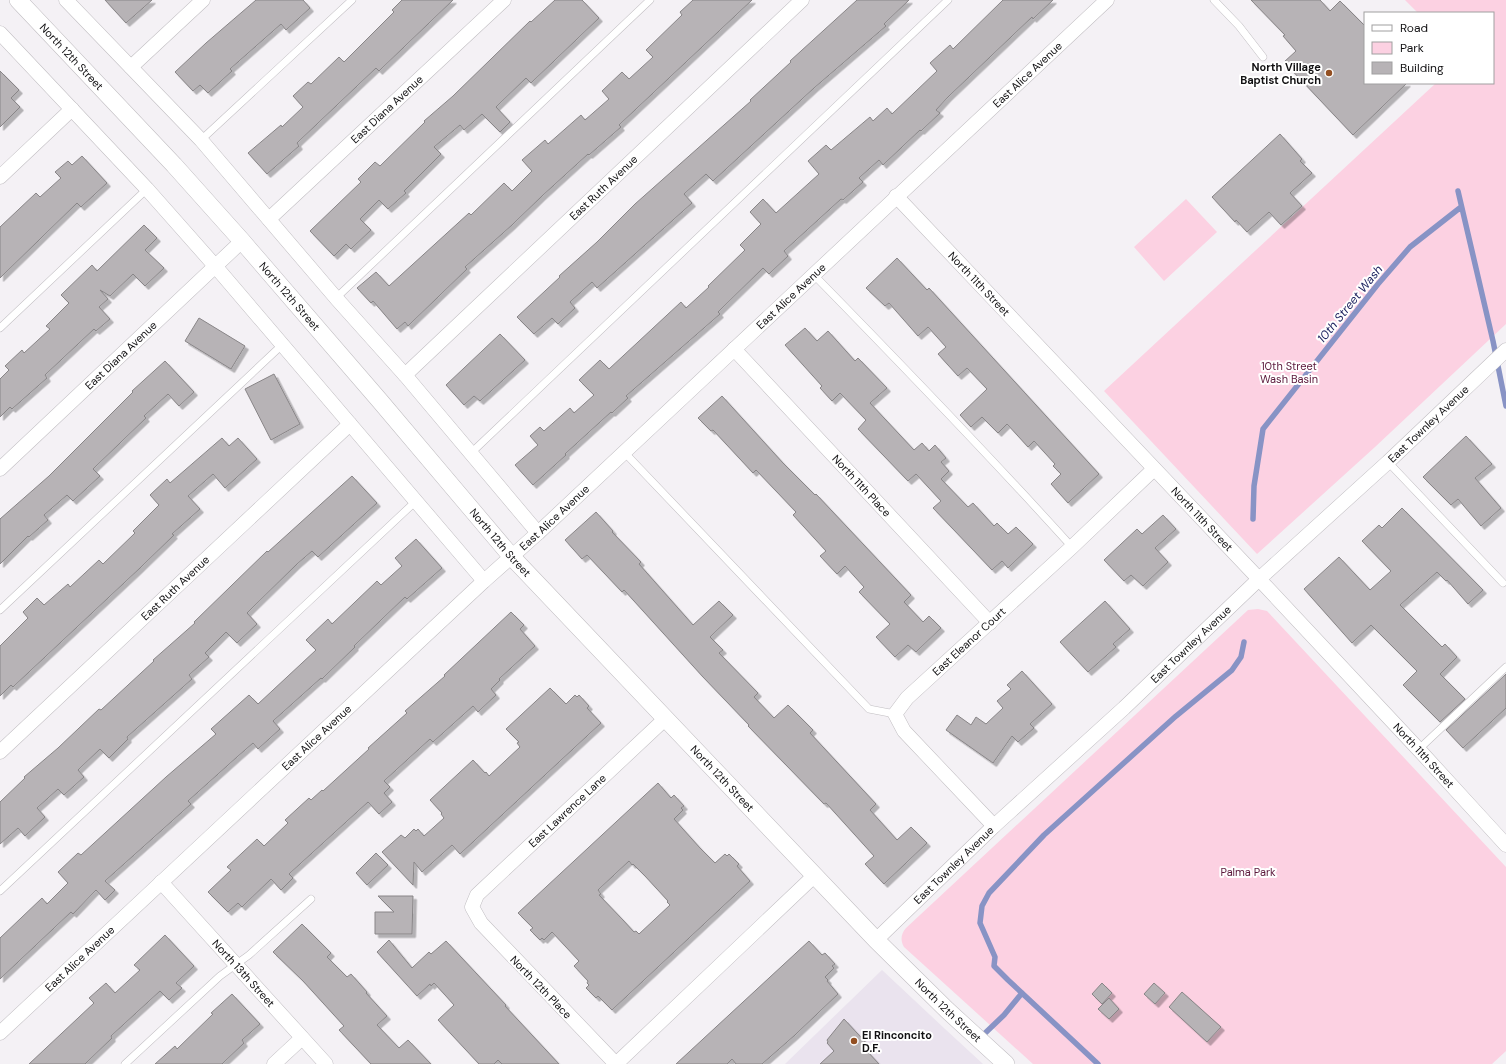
<svg xmlns="http://www.w3.org/2000/svg" width="1506" height="1064" font-family="'DM Sans',sans-serif">
<defs>
<filter id="shadow"><feDropShadow dx="3.5" dy="3.5" stdDeviation="0" flood-color="#0004"/></filter>
</defs>
<rect width="100%" height="100%" fill="#f4f1f5"/>
<path fill="#eae3ee" d="M882 970 945 1029 983 1064H785Z"/>
<path fill="#fcd1e2" d="M1405 0H1506V324L1375 447 1257 554 1104 391 1436 83H1493V13H1418Z
M1186 199 1217 232 1164 281 1134 247Z
M1258 609 1267 611 1506 867V1051L1492 1064H1033L904 947C900 940 901 934 906 928L1248 610Z"/>
<g fill="none" stroke-linecap="round" stroke-linejoin="round">
<path stroke="#8893c5" stroke-width="5.5" d="M1458 191 1493 341 1506 406
M1253 519 1254 486 1263 429 1378 284 1410 247 1461 207
M981 1037 1004 1015 1022 993
M1098 1064 1008 980 994 966 995 957 980 923 982 906 989 893 1044 835 1176 716 1232 670 1241 657 1244 642"/>
</g>
<path fill="#b7b3b6" stroke="#888587" fill-rule="evenodd" filter="url(#shadow)" d="M105 0H152L126 23Z
M256 0H303L310 8 286 30 281 24 230 69 232 71 208 93 200 85 193 91 175 72 206 43Z
M402 0H453L379 71 376 68 297 143 299 146 267 174 248 153 281 125 282 127 303 107 293 96 308 82 311 84 339 57 344 62 394 12 392 10Z
M555 0H582L599 18 531 83 526 78 496 107 510 122 500 132 482 114 464 130 460 125 434 147 441 154 404 191 406 193 388 209 379 200 360 219 371 230 351 249 346 244 334 256 310 231 361 182 358 179 375 162 380 166 425 122 424 121 453 96 530 21 531 22Z
M693 0H752L619 125 621 127 589 155 588 154 542 196 512 225 465 267 467 269 408 326 405 322 397 329 373 301 371 303 357 288 376 272 389 286 469 213 471 215 504 183 512 191 532 171 522 160 545 140 548 144 581 115 585 120 609 99 602 91 622 72 629 79 653 57 646 50 682 15 680 12Z
M857 0H909L884 24 886 26 814 88 713 181 706 174 684 194 692 203 597 288 592 282 570 302 575 308 558 324 552 318 534 334 517 317 560 277 559 276 597 242 635 204 751 101 750 100 791 62 790 61Z
M1003 0H1053L1033 19 1032 17 948 97 936 110 940 113 921 131 920 130 883 165 879 160 859 178 863 182 843 200 841 199 784 251 788 256 769 274 763 268 718 312 720 314 626 396 628 398 612 413 611 412 565 454 566 455 533 485 515 465 538 445 530 436 540 427 544 431 570 408 574 413 594 395 579 380 600 360 609 369 681 302 686 308 709 287 708 286 745 250 740 245 761 224 750 212 763 199 776 213 819 174 808 161 826 145 831 150 870 117 873 121 887 108 892 114 937 71 930 63 950 45 953 49Z
M1251 0H1320L1330 11 1340 1 1365 26V83H1407L1353 135 1284 62 1296 51 1283 36 1285 35Z
M0 71 19 90 11 98 20 107 0 127Z
M1280 134 1302 159 1300 161 1312 173 1290 193 1302 206 1281 225 1269 212 1247 232 1236 220 1235 222 1212 197Z
M82 156 107 183 81 207 77 203 0 278V227L36 193 40 197 61 178 55 172 68 161 72 165Z
M144 225 157 238 145 250 164 268 145 286 133 274 110 296 100 290 108 299 99 307 110 319 96 331 94 329 45 375 47 378 12 409 10 407 0 417V379L9 370 5 366 22 350 24 353 50 329 46 326 69 303 61 295 92 265 97 271Z
M897 258 927 290 929 288 1099 474 1068 503 1051 484 1061 474 1053 466 1055 464 1034 441 1028 447 1007 424 998 433 982 417 971 427 960 415 987 389 967 368 958 376 938 354 946 347 928 327 918 336 889 303 885 306 866 288Z
M199 318 245 346 231 369 185 341Z
M805 328 817 341 828 331 855 361 858 358 887 388 870 403 914 450 922 443 929 451 935 445 946 458 941 462 949 471 941 479 968 507 973 503 994 526 997 523 1008 534 1016 527 1033 544 1008 568 1002 561 992 570 933 508 941 501 916 474 908 481 858 429 866 420 840 393 832 401 820 388 822 386 785 345Z
M500 334 525 360 480 401 474 396 464 405 446 385Z
M165 361 194 392 179 406 168 394 144 416 146 418 93 469 100 476 73 501 67 495 44 515 48 520 29 537 28 536 0 564V519L49 476 133 392 132 391Z
M274 374 300 424 271 440 245 389Z
M722 396 783 463 815 495 816 494 911 595 904 602 923 622 929 616 941 628 916 652 908 645 895 657 876 637 890 624 859 592 864 587 845 566 837 574 820 556 826 551 793 515 796 512 756 470 753 473 713 430 711 431 698 418Z
M1466 436 1492 464 1475 478 1501 508 1481 526 1458 499 1451 505 1423 477Z
M222 438 229 446 238 438 257 459 225 488 213 474 188 496 200 509 172 534 174 535 140 568 13 687 11 685 0 696V646L28 618 23 612 37 598 44 605 68 584 70 587 99 560 103 564 135 533 133 531 159 505 150 495 167 479 170 483Z
M352 476 377 503 318 557 312 551 297 564 247 613 257 624 237 643 226 632 205 653 209 657 189 675 192 679 127 737 128 739 109 758 100 749 78 770 84 777 64 795 58 789 37 808 45 817 25 836 18 828 0 844V802L25 778 24 777 58 748 99 709 101 710 154 661 153 660 195 623 194 622 267 551 268 552Z
M1402 508 1483 590 1468 604 1447 580 1446 581 1437 572 1400 605 1442 647 1445 644 1457 657 1440 674 1465 699 1440 722 1403 685 1417 671 1371 625 1352 643 1304 589 1339 557 1370 590 1391 571 1362 541 1379 525 1382 528Z
M596 512 613 531 612 532 641 562 639 564 693 625 719 601 733 615 710 637 723 650 719 653 758 693 754 697 774 718 788 705 813 730 810 733 876 804 870 810 897 840 911 827 927 843 884 884 865 864 874 856 826 803 824 804 748 726 749 725 703 677 624 590 622 592 587 555 582 559 565 540Z
M1163 515 1176 529 1155 548 1168 562 1143 586 1131 575 1124 581 1104 560 1137 529 1142 534Z
M416 539 442 568 407 599 405 597 354 646 355 647 322 679 321 678 273 721 280 729 258 749 253 743 237 757 188 801 191 804 105 881 115 890 105 900 96 890 73 914 71 912 0 979V938L42 898 47 904 68 883 58 872 78 853 81 855 166 777 216 734 211 729 249 695 258 704 316 650 306 640 328 619 332 624 377 581 381 585 402 566 395 558Z
M1105 601 1130 629 1113 644 1116 647 1088 672 1060 642Z
M511 612 524 625 520 629 535 646 499 679 500 680 491 689 496 695 478 712 473 706 433 742 430 739 384 781 390 787 384 793 392 802 379 814 368 802 289 874 293 878 281 890 271 879 242 907 238 903 228 912 208 892 231 870 227 867 257 839 264 846 288 823 285 820 309 798 311 800 322 790 323 791 369 749 368 748 407 713 405 711 445 676 444 675Z
M1022 671 1052 704 1030 724 1034 728 1018 742 1012 736 993 763 946 730 957 715 971 725 976 717 986 724 1003 708 997 701 1011 689 1007 685Z
M1506 674V708L1463 748 1446 730Z
M550 688 566 704 575 695 577 697 579 695 589 706 587 708 601 723 460 854 452 845 422 872 414 862 413 885 382 852 401 835 405 838 414 829 416 831 418 829 424 836 444 818 441 814 442 813 430 800 473 760 485 773 486 772 489 776 520 747 517 743 519 742 506 729Z
M658 783 671 798 674 795 684 806 681 808 683 810 674 819 700 848 715 863 725 854 727 856 729 854 739 864 737 866 750 881 612 1010 598 996 596 998 586 988 589 985 587 983 588 981 574 966 579 961 552 932 544 940 542 938 540 940 530 930 533 928 518 913ZM629 861 632 865 633 864 645 876 668 901 667 902 670 905 639 934 636 931 634 932 623 920 599 895 601 894 598 890Z
M376 853 388 865 367 885 356 873Z
M378 896H413L412 934H375V912H394Z
M302 924 331 953 327 957 347 977 351 974 367 992 366 993 387 1016 377 1025 399 1048 408 1040 431 1064H371L339 1030 344 1026 303 981 273 952Z
M165 935 194 966 176 983 182 988 169 1000 160 991 111 1036 112 1038 85 1064H29L94 1003 89 998 106 983 115 993 140 970 134 965Z
M389 940 412 968 429 952 431 954 446 941 506 1005 505 1006 559 1064H502L498 1060 494 1064H479L438 1020 454 1005 445 995 434 983 431 986 430 984 417 996 377 952Z
M809 941 822 955 825 953 835 964 832 966 834 968 825 977 828 980 827 981 838 994 795 1035 762 1064H736L732 1059 727 1064H676Z
M1102 983 1112 993 1102 1004 1092 994Z
M1154 983 1165 993 1155 1004 1144 994Z
M1182 992 1221 1027 1207 1042 1169 1007Z
M232 994 260 1024 242 1040 244 1043 222 1064H155L175 1046 177 1049 213 1014 211 1013Z
M1109 998 1119 1009 1109 1019 1098 1009Z
M844 1019 870 1047 866 1050 879 1064H820L834 1051 827 1043 828 1042 827 1040Z"/>
<g fill="none" stroke-linecap="round" stroke-linejoin="round">
<g stroke="#c1bec2" stroke-width="8">
<path id="service" d="M1214 0 1239 26 1263 57
M201 140 352 0
M813 274C901 364 988 454 1072 547
M336 298 650 0
M0 328 147 189
M624 452 869 709 895 714
M470 454 948 0
M1388 462 1503 583
M0 610 282 345
M1419 749 1506 667
M0 891 416 501
M125 1064 220 976 249 955 311 899"/>
</g>
<g stroke="#c1bec2" stroke-width="15">
<g id="minor">
<path d="M66 0 201 140 336 298 405 375 538 533"/>
<path d="M0 33 147 189 216 267 484 581"/>
<path d="M131 67 203 0"/>
<path d="M0 177 72 109"/>
<path id="s1" d="M896 196 1259 579 1421 752 1506 845"/>
<path id="s2" d="M269 219 504 0"/>
<path id="s3" d="M734 349 990 623"/>
<path id="s4" d="M405 375 802 0"/>
<path id="s5" d="M0 469 242 241"/>
<path id="s6" d="M0 752 350 424"/>
<path id="s7" d="M994 826 904 731 895 714 907 698 1072 547 1154 469"/>
<path id="s8" d="M161 882 326 1064"/>
<path id="s9" d="M876 940 994 826 1124 708 1259 579 1388 462 1506 350"/>
<path id="s10" d="M0 1033 484 581 538 533 1107 0"/>
<path d="M274 1064 302 1038"/>
<path id="s11" d="M616 1064 481 923 472 907 477 895 666 718"/>
<path d="M616 1064 814 876"/>
</g>
</g>
<g stroke="#c1bec2" stroke-width="18">
<g id="tertiary">
<path id="s12" d="M18 0 174 165 242 241 380 401 511 556 876 940 947 1010 1006 1064"/>
</g>
</g>
<use href="#service" stroke="#fff" stroke-width="7"/>
<use href="#minor" stroke="#fff" stroke-width="14"/>
<use href="#tertiary" stroke="#fff" stroke-width="17"/>
</g>
<g fill="#934f22" stroke="#fff" stroke-width="1.5">
<circle cx="1329" cy="73" r="4"/>
<circle cx="854" cy="1041" r="4"/>
</g>
<g text-anchor="middle" dominant-baseline="central" stroke-width="4" stroke-linejoin="round" paint-order="stroke">
<g font-size="11" fill="#111012" stroke="#fff">
<text stroke="none"><textPath href="#s12" startOffset="78">North 12th Street</textPath></text>
<text stroke="none"><textPath href="#s10" startOffset="1405">East Alice Avenue</textPath></text>
<text stroke="none"><textPath href="#s2" startOffset="161">East Diana Avenue</textPath></text>
<text stroke="none"><textPath href="#s4" startOffset="273">East Ruth Avenue</textPath></text>
<text stroke="none"><textPath href="#s1" startOffset="121">North 11th Street</textPath></text>
<text stroke="none"><textPath href="#s12" startOffset="402">North 12th Street</textPath></text>
<text stroke="none"><textPath href="#s10" startOffset="1081">East Alice Avenue</textPath></text>
<text stroke="none"><textPath href="#s5" startOffset="166">East Diana Avenue</textPath></text>
<text stroke="none"><textPath href="#s9" startOffset="756">East Townley Avenue</textPath></text>
<text stroke="none"><textPath href="#s3" startOffset="187">North 11th Place</textPath></text>
<text stroke="none"><textPath href="#s10" startOffset="757">East Alice Avenue</textPath></text>
<text stroke="none"><textPath href="#s1" startOffset="445">North 11th Street</textPath></text>
<text stroke="none"><textPath href="#s12" startOffset="726">North 12th Street</textPath></text>
<text stroke="none"><textPath href="#s6" startOffset="240">East Ruth Avenue</textPath></text>
<text stroke="none"><textPath href="#s7" startOffset="254">East Eleanor Court</textPath></text>
<text stroke="none"><textPath href="#s9" startOffset="432">East Townley Avenue</textPath></text>
<text stroke="none"><textPath href="#s10" startOffset="433">East Alice Avenue</textPath></text>
<text stroke="none"><textPath href="#s1" startOffset="769">North 11th Street</textPath></text>
<text stroke="none"><textPath href="#s12" startOffset="1050">North 12th Street</textPath></text>
<text stroke="none"><textPath href="#s11" startOffset="350">East Lawrence Lane</textPath></text>
<text stroke="none"><textPath href="#s9" startOffset="108">East Townley Avenue</textPath></text>
<text stroke="none"><textPath href="#s10" startOffset="109">East Alice Avenue</textPath></text>
<text stroke="none"><textPath href="#s8" startOffset="123">North 13th Street</textPath></text>
<text transform="translate(541 987) rotate(46)">North 12th Place</text>
<text stroke="none"><textPath href="#s12" startOffset="1374">North 12th Street</textPath></text>
</g>
<g font-size="11" font-weight="bold" fill="#111012" stroke="#fff" text-anchor="end">
<text x="1321" y="67">North Village<tspan x="1321" dy="13">Baptist Church</tspan></text>
<text x="862" y="1035" text-anchor="start">El Rinconcito<tspan x="862" dy="13">D.F.</tspan></text>
</g>
<g font-size="11" fill="#5a173a" stroke="#fff">
<text x="1289" y="366">10th Street<tspan x="1289" dy="13">Wash Basin</tspan></text>
<text x="1248" y="872">Palma Park</text>
</g>
<g font-size="12" font-style="italic" fill="#202561" stroke="#fff">
<text transform="translate(1350 304) rotate(-51)">10th Street Wash</text>
</g>
</g>
<rect x="1364" y="12" width="130" height="72" fill="#ffffff" stroke="#a09fa0"/>
<rect x="1372" y="25" width="20" height="6" fill="#ffffff" stroke="#a09fa0"/>
<text x="1400" y="32" font-size="12" fill="#111012">Road</text>
<rect x="1372" y="42" width="20" height="12" fill="#fcd1e2" stroke="#a09fa0"/>
<text x="1400" y="52" font-size="12" fill="#111012">Park</text>
<rect x="1372" y="62" width="20" height="12" fill="#b7b3b6" stroke="#a09fa0"/>
<text x="1400" y="72" font-size="12" fill="#111012">Building</text>
</svg>
